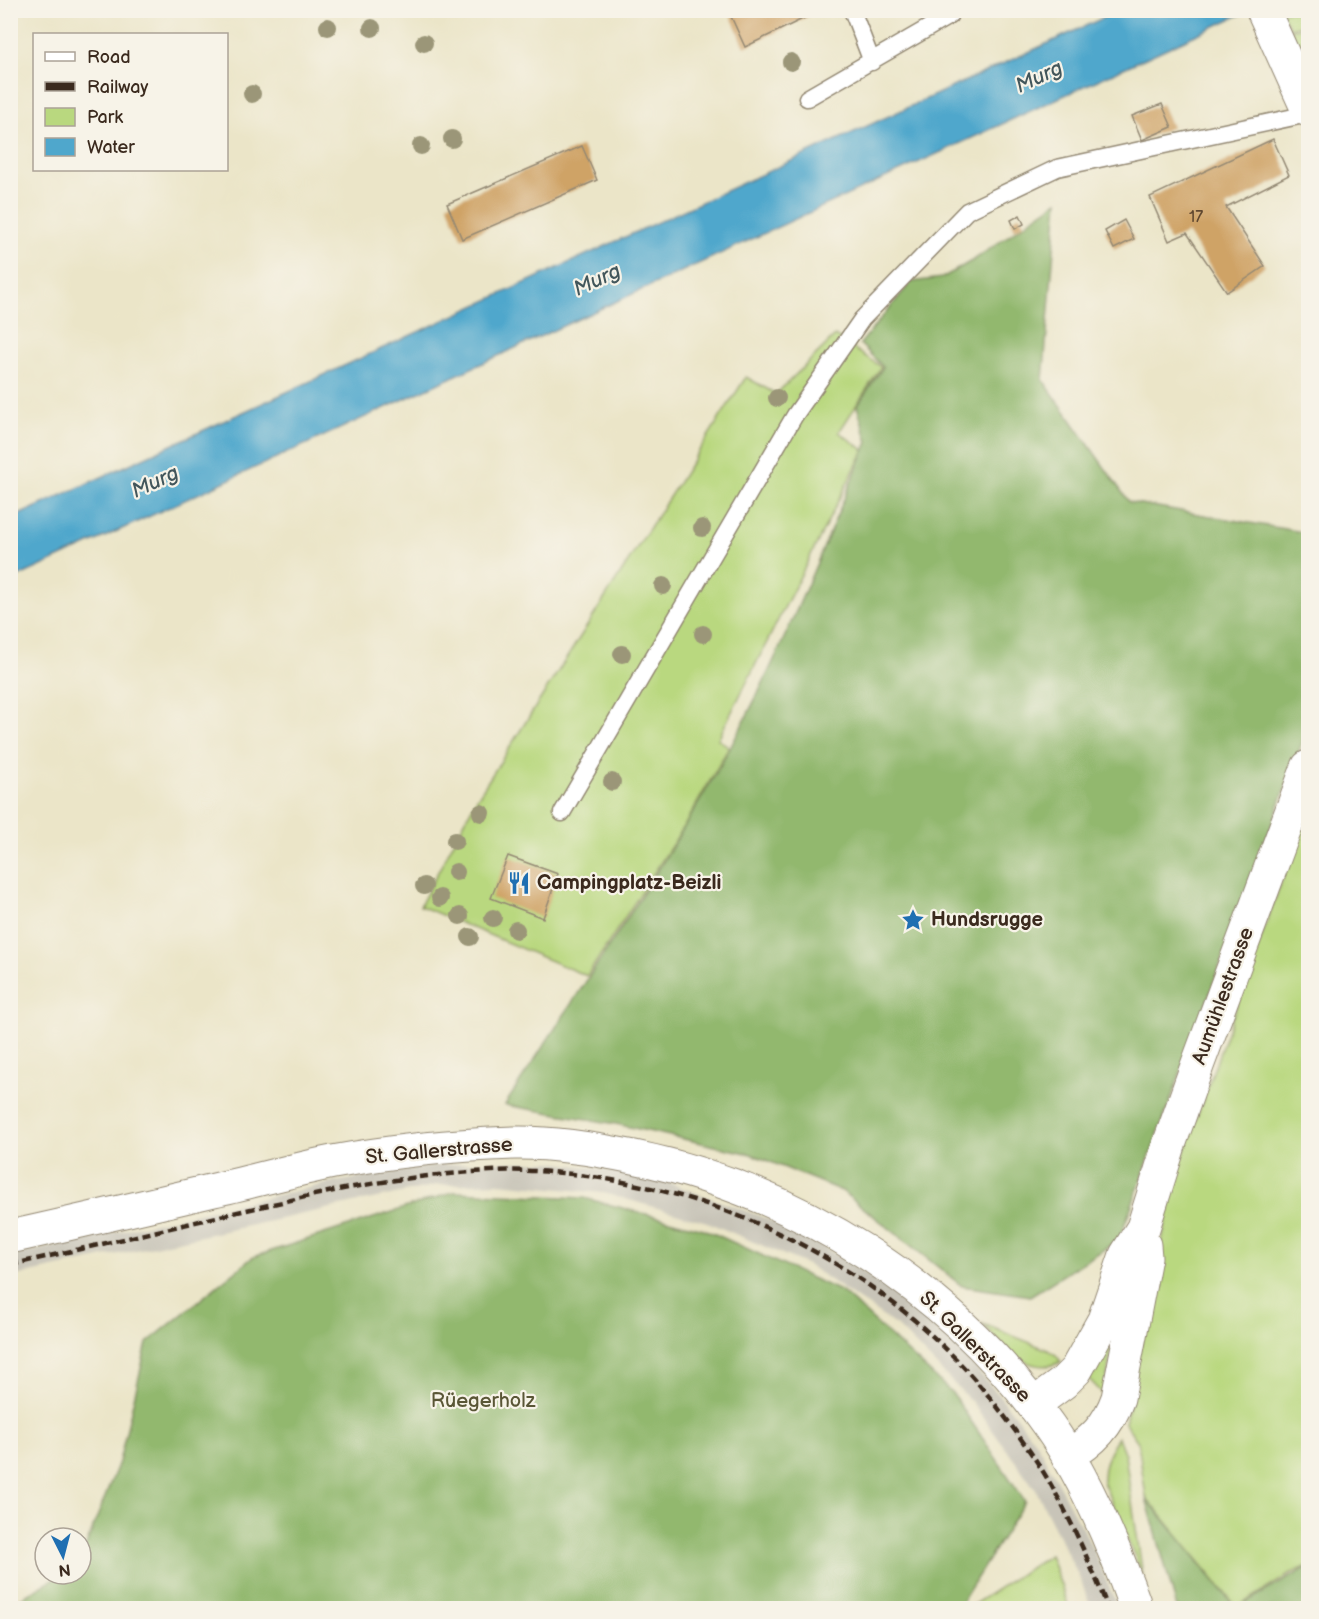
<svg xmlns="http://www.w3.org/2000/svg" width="1319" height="1619" font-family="'Balsamiq Sans',sans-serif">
<rect width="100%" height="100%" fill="#f7f3e8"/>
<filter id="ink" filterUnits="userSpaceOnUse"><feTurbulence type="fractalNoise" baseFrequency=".0167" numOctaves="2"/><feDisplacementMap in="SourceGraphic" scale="12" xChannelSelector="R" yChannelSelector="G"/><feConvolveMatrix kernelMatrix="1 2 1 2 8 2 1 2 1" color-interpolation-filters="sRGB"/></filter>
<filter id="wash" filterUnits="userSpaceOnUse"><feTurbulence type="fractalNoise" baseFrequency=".008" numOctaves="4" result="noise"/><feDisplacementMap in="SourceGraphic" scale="24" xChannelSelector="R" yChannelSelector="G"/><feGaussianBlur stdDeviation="1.35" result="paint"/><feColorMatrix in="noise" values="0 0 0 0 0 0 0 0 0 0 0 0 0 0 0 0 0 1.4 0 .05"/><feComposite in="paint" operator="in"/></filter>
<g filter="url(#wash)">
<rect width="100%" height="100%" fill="#ebe5c8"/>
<path fill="#c8c4b8" d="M494 1162H550L608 1170 658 1179 760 1216 821 1245 879 1282 921 1314 963 1354 999 1395 1037 1444 1091 1545 1118 1608H1091L1081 1581 1036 1490 972 1402 898 1327 808 1265 707 1222 604 1193 498 1183 437 1185 11 1277 10 1256 335 1182 438 1165Z"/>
<path fill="#b9d87f" stroke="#7a814e" stroke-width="1.5" d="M1281 11H1308V23L1290 28Z
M1308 26V71L1290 30Z
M835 336 881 367 839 432 864 450 718 739 729 747 683 828 587 976 420 906 476 800 746 377 776 394Z
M1308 808V1566L1292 1573 1237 1607 1146 1497 1138 1442 1125 1423 1175 1177Z
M981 1323 1048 1350 1056 1355 1061 1362C1027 1377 1003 1345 981 1323Z
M1110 1339 1113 1340 1104 1395 1087 1377Z
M1118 1437 1125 1455 1143 1576 1103 1482C1102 1463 1109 1453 1118 1437Z
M1050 1555 1069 1608H968Z"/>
<path fill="#92b86e" stroke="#667146" stroke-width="1.5" d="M1058 201 1043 380 1129 502 1308 533V720L1306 732 1119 1240 1030 1296 962 1286 842 1191 751 1154 616 1124 505 1105C581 987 662 872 730 748 783 650 824 545 868 442L857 406 883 367 860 344 911 282 942 278 975 259Z
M454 1192 584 1198 704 1229 842 1292 952 1393 1025 1501 958 1608H11V1604L63 1574H81V1558L119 1462 147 1343 253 1257Z
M1146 1498 1236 1608 1308 1567V1608H1177Z"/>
<path fill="#4fa7cc" stroke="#456875" stroke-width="1.5" d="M1118 11H1254L1239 15 11 580 10 519Z"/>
<g id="blocks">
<path fill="#cfa366" d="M728 10H821L745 47Z
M1162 104 1172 127 1142 140 1132 116Z
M1273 139 1289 175 1226 207 1265 266 1227 292 1187 233 1169 241 1150 197Z
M582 146 597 180 462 239 447 204Z
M1020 215 1024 224 1015 229 1011 220Z
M1124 220 1134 239 1114 249 1105 231Z
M508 856 558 874 543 918 491 898Z"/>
</g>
</g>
<g filter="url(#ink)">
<use href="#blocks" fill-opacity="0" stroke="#938873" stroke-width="1.5"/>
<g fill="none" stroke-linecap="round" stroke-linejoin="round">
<g stroke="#938873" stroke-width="19">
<path id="service" d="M852 10 872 62
M807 98 949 16 948 10
M562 813 795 415 862 319 967 211 1057 168 1308 114"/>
</g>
<g stroke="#938873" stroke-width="35">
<path id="tertiary" d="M1263 10 1308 110
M1033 1405 1063 1383 1076 1370 1104 1320 1126 1255 1143 1228 1170 1142 1197 1066 1308 767
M1068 1456C1093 1441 1108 1426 1118 1398L1145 1257 1144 1245"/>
</g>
<g stroke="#938873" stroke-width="35">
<path id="secondary" d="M10 1237C78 1222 146 1206 214 1190 254 1181 293 1170 333 1162 392 1151 453 1145 514 1143 554 1142 595 1149 634 1157 798 1191 952 1288 1049 1426 1085 1477 1115 1549 1136 1608"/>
</g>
<use href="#service" stroke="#fff" stroke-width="16"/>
<use href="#tertiary" stroke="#fff" stroke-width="33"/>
<use href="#secondary" stroke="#fff" stroke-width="33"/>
<path stroke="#3b2a1e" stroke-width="4.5" stroke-dasharray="9 4.5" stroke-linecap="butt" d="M10 1265C85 1248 159 1231 233 1213 301 1198 369 1181 439 1175 475 1171 513 1169 550 1172 701 1184 850 1250 956 1359 982 1386 1005 1416 1026 1446 1062 1496 1085 1552 1108 1608"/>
</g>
<g fill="#9b9678">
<circle cx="328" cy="27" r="9"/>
<circle cx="372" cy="28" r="9"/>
<circle cx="424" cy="43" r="9"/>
<circle cx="791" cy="62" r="9"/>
<circle cx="252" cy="94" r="9"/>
<circle cx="452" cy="139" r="9"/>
<circle cx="421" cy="146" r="9"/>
<circle cx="777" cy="398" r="9"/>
<circle cx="702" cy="528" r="9"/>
<circle cx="663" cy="586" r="9"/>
<circle cx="703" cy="634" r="9"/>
<circle cx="622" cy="654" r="9"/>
<circle cx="612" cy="782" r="9"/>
<circle cx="481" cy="813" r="9"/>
<circle cx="455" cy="841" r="9"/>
<circle cx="456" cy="872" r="9"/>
<circle cx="424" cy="886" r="9"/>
<circle cx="440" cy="898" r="9"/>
<circle cx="460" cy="916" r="9"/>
<circle cx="493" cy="918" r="9"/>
<circle cx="516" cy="930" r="9"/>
<circle cx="470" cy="937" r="9"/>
</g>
</g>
<defs>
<g id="restaurant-bare" transform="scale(1.8)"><path d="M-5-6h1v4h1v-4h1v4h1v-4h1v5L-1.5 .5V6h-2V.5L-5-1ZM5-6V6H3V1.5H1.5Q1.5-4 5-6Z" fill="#1f6fb2" stroke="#f7f3e8" stroke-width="2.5" paint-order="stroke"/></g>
<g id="sight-bare" transform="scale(1.8)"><path d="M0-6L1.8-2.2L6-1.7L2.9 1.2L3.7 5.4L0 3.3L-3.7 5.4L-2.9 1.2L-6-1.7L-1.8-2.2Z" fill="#1f6fb2" stroke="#f7f3e8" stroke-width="2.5" paint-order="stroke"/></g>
</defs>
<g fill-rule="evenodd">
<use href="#restaurant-bare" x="519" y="883"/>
<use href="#sight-bare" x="913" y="920"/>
</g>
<g text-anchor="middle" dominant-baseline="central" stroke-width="4.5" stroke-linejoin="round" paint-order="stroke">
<g font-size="16" fill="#604830">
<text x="1196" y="217">17</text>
</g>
<g font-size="20" font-weight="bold" fill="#3b2a1e" stroke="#f7f3e8" text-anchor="start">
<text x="537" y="883">Campingplatz-Beizli</text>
<text x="931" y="920">Hundsrugge</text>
</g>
<g font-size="20" fill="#3b2a1e" stroke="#f7f3e8">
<text transform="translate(1223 996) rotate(-70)">Aumühlestrasse</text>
<text transform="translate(439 1151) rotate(-5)">St. Gallerstrasse</text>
<text transform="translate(975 1347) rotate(45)">St. Gallerstrasse</text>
</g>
<g font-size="20" fill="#5a5636" stroke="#f7f3e8">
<text x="483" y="1401">Rüegerholz</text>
</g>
<g font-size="21" font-style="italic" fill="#42565b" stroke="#f7f3e8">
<text transform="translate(1039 77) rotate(-25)">Murg</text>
<text transform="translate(597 280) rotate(-25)">Murg</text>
<text transform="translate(155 482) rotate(-25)">Murg</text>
</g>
</g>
<rect width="1319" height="1619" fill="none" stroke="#f7f3e8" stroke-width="36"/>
<rect x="33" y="33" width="195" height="138" fill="#f7f3e8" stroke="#aca397" stroke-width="1.5"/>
<rect x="45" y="52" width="30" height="9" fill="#ffffff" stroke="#aca397" stroke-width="1.5"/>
<text x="87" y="63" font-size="18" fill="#3b2a1e">Road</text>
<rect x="45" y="82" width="30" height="9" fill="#3b2a1e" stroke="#aca397" stroke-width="1.5"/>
<text x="87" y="93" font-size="18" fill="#3b2a1e">Railway</text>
<rect x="45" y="108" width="30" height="18" fill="#b9d87f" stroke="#aca397" stroke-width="1.5"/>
<text x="87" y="123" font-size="18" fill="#3b2a1e">Park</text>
<rect x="45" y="138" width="30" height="18" fill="#4fa7cc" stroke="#aca397" stroke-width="1.5"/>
<text x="87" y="153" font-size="18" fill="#3b2a1e">Water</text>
<g transform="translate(63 1556) rotate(174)"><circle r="28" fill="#f7f3e8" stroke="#aca397" stroke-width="1.5"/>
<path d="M0-4.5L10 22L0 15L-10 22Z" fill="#1f6fb2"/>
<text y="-9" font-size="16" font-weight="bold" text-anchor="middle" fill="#3b2a1e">N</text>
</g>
</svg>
